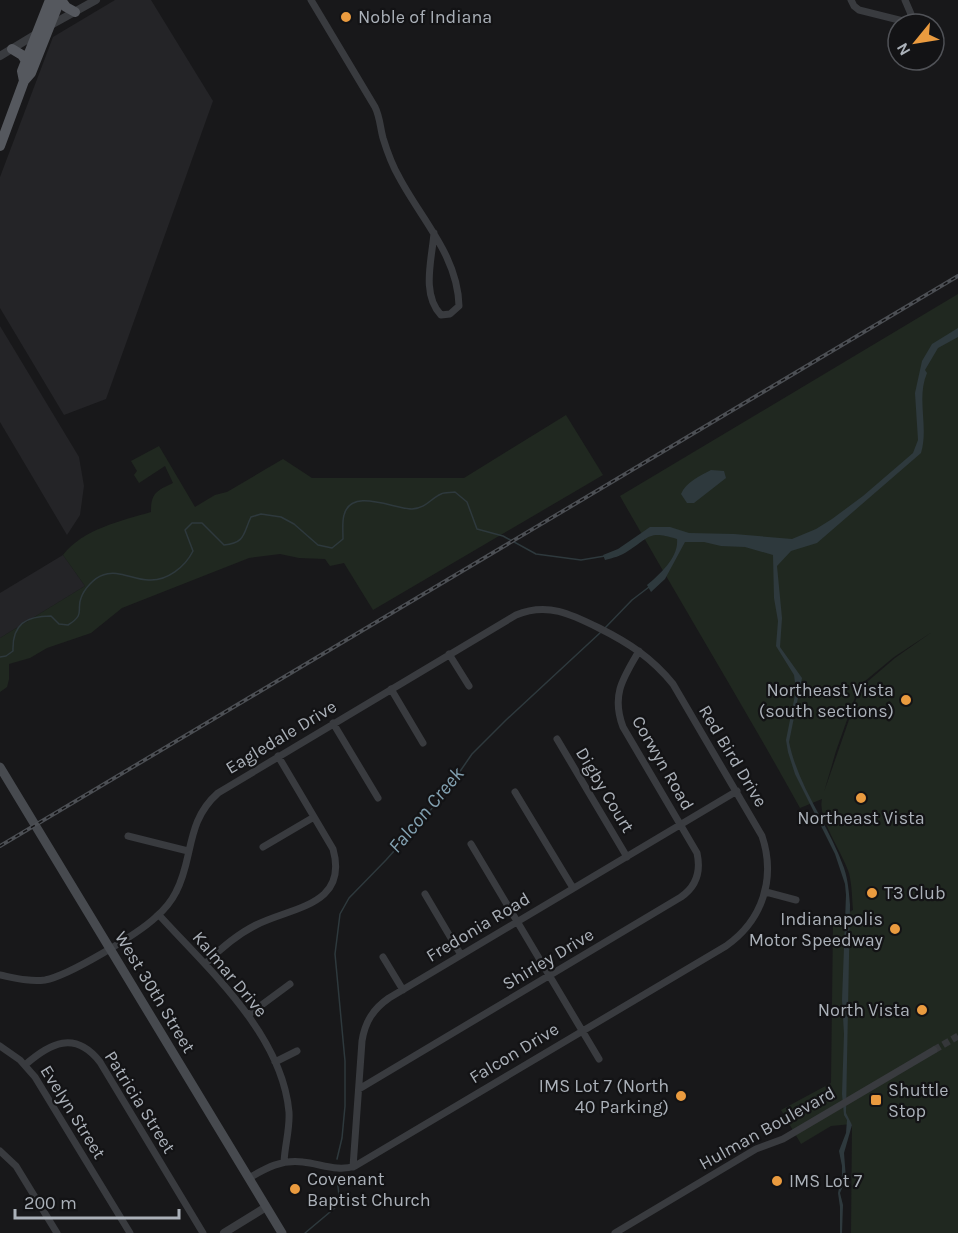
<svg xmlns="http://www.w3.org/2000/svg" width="958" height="1233" font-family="Karla,sans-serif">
<rect width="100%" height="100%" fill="#18181a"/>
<path fill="#242427" d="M115 0H151L213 101 106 399 64 415 0 308V177L53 37Z
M0 326 79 457 84 486 80 515 67 535 0 422Z
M63 555 85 586 0 638V593Z"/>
<path fill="#202820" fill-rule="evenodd" d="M958 294V1233H851L852 1124 831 1126 801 1144 781 1110 831 1083 833 922 853 910C852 898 852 885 849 873 843 854 817 817 822 799L800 808C742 703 679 600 620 496ZM932 632 895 658 860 688 824 792 836 751 859 686 894 657Z
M566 415 603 475 373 610 344 563 330 566 325 559 299 558 280 554 249 558 122 608 91 633 47 648 30 658 9 664V679L7 687 0 692V638L85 586 63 555C83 529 121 521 151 512 151 493 156 491 173 483L165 466 139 483 134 475 137 471 131 461 159 446 195 507 215 495 227 492 283 459 312 478H464Z"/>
<path fill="#2e393d" d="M958 328V337L938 348 925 370 927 373C916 399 929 426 921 453L817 543 791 551 777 566 782 618 780 647 802 678 789 742C798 787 829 825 844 868 848 880 849 892 850 905L846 1113 852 1125 844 1153 846 1179 840 1193 843 1205 842 1233H840V1207L838 1193 842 1175V1166L839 1151 846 1133 847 1120 844 1115 842 1094 844 1034 842 1000 846 895 845 884 835 854 795 774 788 752 786 740 796 690 794 675 776 646 778 621 774 598 773 555 745 547 721 546 704 542H685L665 579 651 592 647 585C660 574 679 557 677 539 648 530 650 537 628 551 621 556 613 558 605 560L603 555 618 549 650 527H670L689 533 734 534 792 539 816 529 832 519 863 496 913 453 918 440 915 393 922 361 932 344Z
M711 470 724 471 726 478 694 503H687L681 494C686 482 700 476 711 470Z"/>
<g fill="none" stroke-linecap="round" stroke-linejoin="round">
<path stroke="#2e393d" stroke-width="1.5" d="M604 629 632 600 649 587
M0 657 6 656 13 651C12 624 26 616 51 616L59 624 68 625C86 614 76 610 81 598 84 589 94 578 103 575 118 569 133 580 149 580 167 581 185 567 193 551L185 530 192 523H202L224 545C246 543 243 533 251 517L261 514 281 517 294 524 318 545 332 548 343 539C343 531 342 522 344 515 351 487 394 509 412 509 427 508 431 498 441 494 445 492 451 493 455 492L467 502 477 529 503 536 536 554 581 560 605 556
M337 1159 342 1138 345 1106V1061L335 954 340 914 349 898 386 860 443 796 472 754 506 720 601 632
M305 1233 336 1207C341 1197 338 1187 336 1176"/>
<path stroke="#35373a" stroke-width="7" stroke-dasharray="7 3.5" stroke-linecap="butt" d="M934 1050 958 1036"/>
<path stroke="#393b3f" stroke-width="7" d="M311 0 375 107C380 117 380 127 383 138 387 151 392 165 399 177 421 219 458 256 459 306L450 314 441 315C421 294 432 259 434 233
M851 0 854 6 859 10 903 21 909 19 911 14 905 0
M449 654 469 686
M391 689 423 743
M333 723 378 798
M557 739 627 857
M515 792 573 888
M128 836 188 851
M471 844 599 1059
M263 847 314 817
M766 892 796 900
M425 894 461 955
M159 915C208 969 282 1034 289 1112 290 1129 285 1144 284 1162
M383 957 403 990
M205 964C220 949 236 935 256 925 291 907 349 906 333 849L278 756
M0 975C15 978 30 982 45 980 68 976 138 934 156 917 164 910 171 902 176 892 194 858 185 822 218 793L516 615C547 602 571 614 599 628 629 643 652 658 673 684L762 836C776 878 763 920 726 946L355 1166C338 1172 321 1164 303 1162 282 1159 266 1168 249 1178
M248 1015 290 984
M0 1046 20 1060 35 1077 130 1233
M275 1062 297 1051
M25 1065C50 1043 75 1030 100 1062L203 1233
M359 1089 681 897C697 886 701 871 697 853L623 727C611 695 623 678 639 651
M0 1151 16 1166 57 1233
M353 1167 362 1041C365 1022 373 1009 389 998L737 791
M615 1233 756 1149 783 1139 934 1050"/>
<path stroke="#393b3f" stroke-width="8" d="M49 26 96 0
M0 56 38 33
M224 1233 266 1207"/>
<path stroke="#474a4f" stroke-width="9" d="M0 767 282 1233"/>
<path stroke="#55585e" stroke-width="10" d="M61 0 66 7 75 12
M12 49 22 55 26 61
M24 81 22 71 50 0
M0 146 24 81 31 73 60 0"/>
<g stroke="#4c4f54" stroke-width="4">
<path id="rail" d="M0 846 958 276"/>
</g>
<use href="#rail" stroke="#131315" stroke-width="1.5" stroke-dasharray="4.5" stroke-linecap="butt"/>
</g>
<g fill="#ea9b3f" stroke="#131315" stroke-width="2">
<circle cx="346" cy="17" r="6"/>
<circle cx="906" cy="700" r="6"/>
<circle cx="861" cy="798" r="6"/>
<circle cx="872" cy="893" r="6"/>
<circle cx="895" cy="929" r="6"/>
<circle cx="922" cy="1010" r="6"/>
<circle cx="681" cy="1096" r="6"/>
<rect x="870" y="1094" width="12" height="12" rx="3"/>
<circle cx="777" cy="1181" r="6"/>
<circle cx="295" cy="1189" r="6"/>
</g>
<g text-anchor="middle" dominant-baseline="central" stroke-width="4.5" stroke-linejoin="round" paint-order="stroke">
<g font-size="18" fill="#abb1b9" stroke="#131315" text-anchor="start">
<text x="358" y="17">Noble of Indiana</text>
<text x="894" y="690" text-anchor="end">Northeast Vista<tspan x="894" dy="21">(south sections)</tspan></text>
<text x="861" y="818" text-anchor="middle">Northeast Vista</text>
<text x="884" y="893">T3 Club</text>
<text x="883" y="919" text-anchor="end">Indianapolis<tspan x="883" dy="21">Motor Speedway</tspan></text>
<text x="910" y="1010" text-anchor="end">North Vista</text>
<text x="669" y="1086" text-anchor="end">IMS Lot 7 (North<tspan x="669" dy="21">40 Parking)</tspan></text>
<text x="888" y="1090">Shuttle<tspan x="888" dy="21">Stop</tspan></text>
<text x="307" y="1179">Covenant<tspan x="307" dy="21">Baptist Church</tspan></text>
<text x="789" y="1181">IMS Lot 7</text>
</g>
<g font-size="18" fill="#abb1b9" stroke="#131315">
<text transform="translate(281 737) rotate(-31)">Eagledale Drive</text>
<text transform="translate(733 756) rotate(59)">Red Bird Drive</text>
<text transform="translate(663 763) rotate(60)">Corwyn Road</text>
<text transform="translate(605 790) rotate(59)">Digby Court</text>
<text transform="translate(478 927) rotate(-31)">Fredonia Road</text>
<text transform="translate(548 959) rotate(-31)">Shirley Drive</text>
<text transform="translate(230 974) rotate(50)">Kalmar Drive</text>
<text transform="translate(155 992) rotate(59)">West 30th Street</text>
<text transform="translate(514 1053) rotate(-31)">Falcon Drive</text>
<text transform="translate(140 1102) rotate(58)">Patricia Street</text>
<text transform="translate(73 1112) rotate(58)">Evelyn Street</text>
<text transform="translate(767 1128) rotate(-29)">Hulman Boulevard</text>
</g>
<g font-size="20" font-style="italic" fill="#83a2b2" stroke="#131315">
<text transform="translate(426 810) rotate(-50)">Falcon Creek</text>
</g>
</g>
<g transform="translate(916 42) rotate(240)"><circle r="28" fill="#131315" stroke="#505257" stroke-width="1.5"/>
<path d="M0-4.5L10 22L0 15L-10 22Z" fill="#ea9b3f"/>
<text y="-9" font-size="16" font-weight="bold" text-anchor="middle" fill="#abb1b9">N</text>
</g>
<path d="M15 1209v9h164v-9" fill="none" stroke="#abb1b9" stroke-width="3"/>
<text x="24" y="1209" font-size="18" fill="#abb1b9" stroke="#131315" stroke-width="4.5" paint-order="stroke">200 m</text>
</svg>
